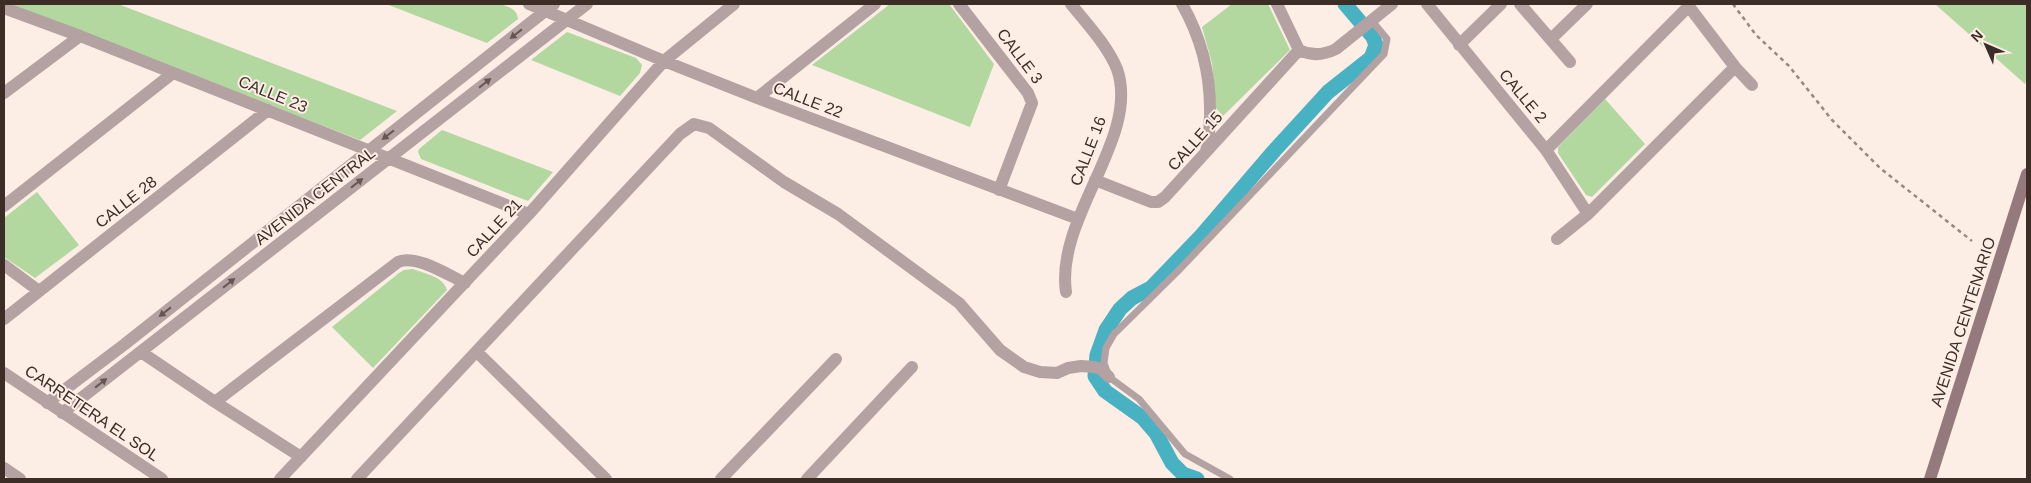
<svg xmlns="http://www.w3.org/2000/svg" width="2031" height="483" font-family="Arial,sans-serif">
<rect width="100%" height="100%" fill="#fcede5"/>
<path fill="#b2d79f" d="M6 4H118L397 111 360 140Z
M386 4H500C509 7 517 9 518 19L487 43Z
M890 4H949L994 64 970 127 812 65Z
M1232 4H1268L1290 50 1223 116 1216 108 1212 63 1202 27Z
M1935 4H2027V77L2025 84Z
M567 32 636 58 642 65 640 73 620 96 531 60Z
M1605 99 1645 144 1592 197 1586 195 1558 153V147Z
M442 130 553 172 528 201 421 159 418 152 419 149Z
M37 192 79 245 35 278 4 257V218Z
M413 269C425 274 443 276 447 290L373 368 332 327 399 273 404 270Z"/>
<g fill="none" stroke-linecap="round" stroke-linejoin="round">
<path stroke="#48b2c2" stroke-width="15" d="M1197 479 1183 474 1172 463 1156 433 1143 418 1105 391 1095 376 1097 355 1106 330 1120 309 1132 298 1151 288 1202 235 1274 151 1328 92 1371 58 1376 45 1373 37 1345 4"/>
<path stroke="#968880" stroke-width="2.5" stroke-dasharray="4 4" stroke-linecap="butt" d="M1733 4 1756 35 1789 66 1832 120 1880 168 1972 241"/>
<path stroke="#b4a1a2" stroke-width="7" d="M1230 479 1185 454 1139 399 1109 377 1104 363 1106 348 1114 334 1178 271 1384 54 1387 39 1372 21"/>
<path stroke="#b4a1a2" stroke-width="12" d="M529 4 664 61 757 98 1078 219
M959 4 1028 93 1032 103 999 190
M1182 4C1202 39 1211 76 1210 116 1209 128 1210 139 1206 151
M1427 4 1546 150 1588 214
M1520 4 1570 62
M1687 4 1735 67 1752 85
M4 8 80 36 529 214
M1551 39 1587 4
M1459 45 1501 4
M1299 50C1311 56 1324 55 1336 49L1392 4
M4 93 80 36
M757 98 875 4
M1546 150 1689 6
M1095 180 1151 202H1158L1165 197 1299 50 1277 4
M4 206 173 73
M1557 239 1588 214 1735 67
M4 265 39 291
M1066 292C1055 217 1141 137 1117 69 1107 45 1087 24 1071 4
M4 319 268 110
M141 352 215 402 301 457
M477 352 606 479
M4 373 162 479
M215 402 398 262C416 254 448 275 465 283
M47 403 125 344 554 4
M62 413 587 4
M4 468 20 479
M280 479 529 214 664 61 734 4
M357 479 680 134 694 124 709 128 784 182 838 214 959 303 1000 350 1024 367 1040 372 1057 373 1068 368 1081 366 1094 367 1101 369 1109 377
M721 479 836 359
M807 479 912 367"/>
<path stroke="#957a7d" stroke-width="12" d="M1930 479 2027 174"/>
</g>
<defs><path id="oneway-solid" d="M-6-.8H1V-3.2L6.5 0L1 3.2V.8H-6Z" transform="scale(1.25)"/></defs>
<g fill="#665652">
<use href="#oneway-solid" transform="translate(516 34) rotate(142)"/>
<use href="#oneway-solid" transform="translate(485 83) rotate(-38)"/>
<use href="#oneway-solid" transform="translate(388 135) rotate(142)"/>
<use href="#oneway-solid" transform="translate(357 183) rotate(-38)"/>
<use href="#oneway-solid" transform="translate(229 283) rotate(-38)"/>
<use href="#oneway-solid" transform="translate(165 312) rotate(142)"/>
<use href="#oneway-solid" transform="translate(101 383) rotate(-38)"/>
</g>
<g text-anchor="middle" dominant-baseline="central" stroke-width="4" stroke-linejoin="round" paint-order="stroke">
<g font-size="16" fill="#3c2e27" stroke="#fcede5">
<text transform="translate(1020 56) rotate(53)">CALLE 3</text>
<text transform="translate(273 94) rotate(22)">CALLE 23</text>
<text transform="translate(1523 96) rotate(50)">CALLE 2</text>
<text transform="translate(808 100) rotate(21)">CALLE 22</text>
<text transform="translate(1195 141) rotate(-48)">CALLE 15</text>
<text transform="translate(1088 151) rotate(-69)">CALLE 16</text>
<text transform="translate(315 196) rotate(-38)">AVENIDA CENTRAL</text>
<text transform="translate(126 202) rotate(-38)">CALLE 28</text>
<text transform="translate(494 228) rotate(-47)">CALLE 21</text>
<text transform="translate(1963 322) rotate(-72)">AVENIDA CENTENARIO</text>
<text transform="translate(92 413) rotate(34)">CARRETERA EL SOL</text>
</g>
</g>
<rect width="2031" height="483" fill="none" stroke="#3c2e27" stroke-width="10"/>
<g transform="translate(1986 45) rotate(315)" stroke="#fcede5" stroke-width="4" paint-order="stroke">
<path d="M0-4L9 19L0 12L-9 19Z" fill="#3c2e27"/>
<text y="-8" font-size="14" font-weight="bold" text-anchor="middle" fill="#3c2e27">N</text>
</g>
</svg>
